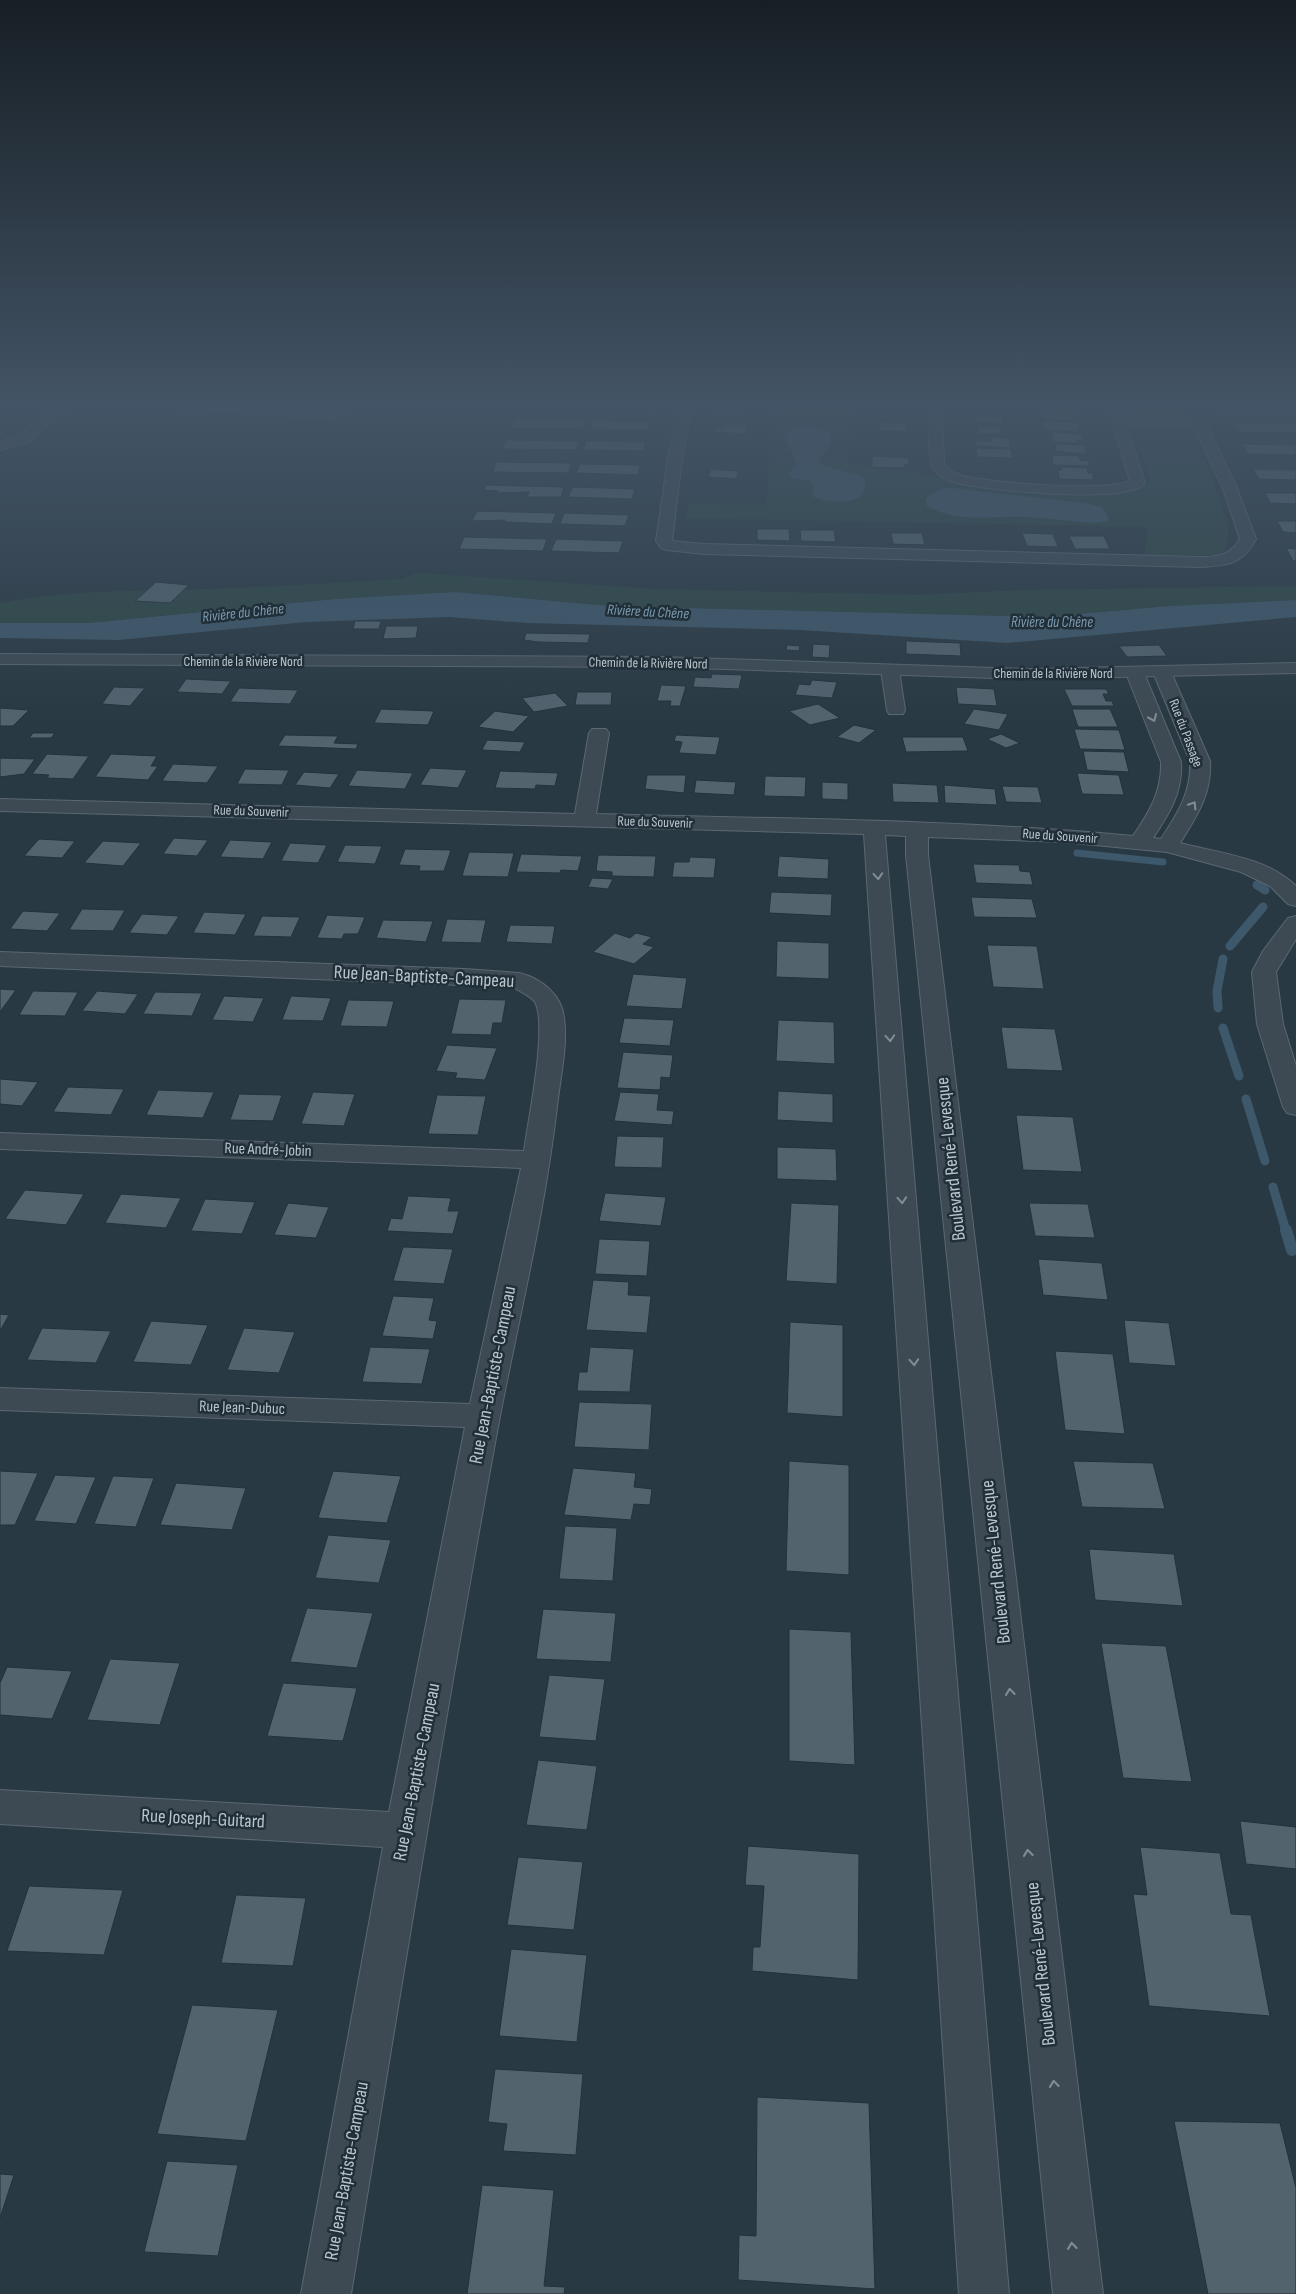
<svg xmlns="http://www.w3.org/2000/svg" width="1296" height="2294" font-family="'Sofia Sans Condensed',sans-serif">
<rect width="100%" height="100%" fill="#293943"/>
<path fill="#2c4644" d="M774 404H855L848 464 958 479 1114 492C1128 491 1140 492 1150 481L1135 433C1150 422 1179 428 1195 434L1226 518C1230 532 1228 539 1224 553L1216 555H1145L1147 527 685 518 689 504 766 505Z
M1125 404H1181L1187 418V420L1135 418 1127 413Z
M418 573 654 589 918 595 1023 590 1296 586V600L1169 606 1044 617 609 606 455 592 335 599 88 623H0V603C67 590 136 591 204 589 270 587 335 583 401 579Z"/>
<path fill="#3d586a" d="M805 426 825 430 831 437 829 445 819 461 823 465 860 476 866 481C865 485 865 490 863 493 855 506 823 502 813 496V484L810 481 792 478 788 475 797 465 785 437 794 428Z
M951 488 1084 503 1102 507 1109 518 1107 521 1096 523C1073 522 1050 518 1026 517 992 515 959 524 927 506L926 499C934 491 940 489 951 488Z
M455 592 609 606 1044 617 1169 606 1296 600V617L1007 643 800 630 528 623 449 617 306 622 119 640 0 638V623H88L335 599Z"/>
<g fill="none" stroke-linecap="round" stroke-linejoin="round">
<path stroke="#3d586a" stroke-width="7" d="M1077 853 1163 862"/>
<path stroke="#3d586a" stroke-width="9" d="M1257 885 1265 890
M1230 946 1263 907
M1218 1008 1217 991 1223 959
M1223 1028 1239 1076
M1246 1099 1265 1161
M1273 1187 1286 1231"/>
<path stroke="#3d586a" stroke-width="12" d="M1286 1230 1292 1250"/>
</g>
<path fill="#52636e" stroke="#23313a" d="M124 404H356L335 421 122 405Z
M522 404H591L590 408 520 407Z
M597 404H654L652 409 595 408Z
M723 404H747L745 411 715 410 717 406H723Z
M1046 404H1073L1074 411 1047 410Z
M1210 404H1294L1296 411 1213 409Z
M1041 411 1074 412 1076 420 1042 419Z
M974 415 1002 416 1003 424 974 423Z
M515 419 586 420 583 429 511 428Z
M594 420 651 422 648 430 590 429Z
M1043 421 1078 422 1079 432 1044 430Z
M880 422 906 423V432L880 431Z
M1233 423 1296 424V433L1238 432Z
M722 424 748 425 746 434 713 432 714 428H721Z
M977 426 1000 427 1001 434H978Z
M1052 432 1083 434V440H1078V443L1053 442Z
M990 437 1009 438 1011 448 976 446V441H991Z
M506 440 579 441 576 450 502 449Z
M586 441 645 442 644 451 584 450Z
M1055 444 1085 445 1086 454 1056 451Z
M1242 444 1296 445V455L1248 454Z
M976 448 1011 449 1012 458 977 457Z
M1052 455 1079 456 1080 460 1089 461 1090 466 1053 465Z
M872 456 909 458V465H904V468L872 467Z
M496 462 571 463 569 473 493 472Z
M580 464 640 465 638 475 576 473Z
M1062 467 1087 468 1088 473H1093V480L1059 479 1058 470H1062Z
M711 469 739 471 736 479 708 477Z
M1253 469 1296 470V480L1259 479Z
M486 485 564 487 561 497H527L529 492 497 493 498 491 484 490Z
M573 487 635 489 632 499 568 497Z
M1265 493H1296V504L1270 503Z
M477 511 556 513 552 524 504 522 505 520 472 521Z
M564 513 629 515 625 526 560 524Z
M1277 521H1296V533L1283 532Z
M757 529H789L790 541 757 540Z
M800 530H834L836 542 801 541Z
M891 533H922L925 545 893 544Z
M1022 533 1053 534 1058 547 1027 546Z
M1069 536H1104L1110 549H1075Z
M464 537 547 539 543 551 459 549Z
M556 539 623 541 619 553 551 551Z
M1286 548 1296 549V561H1293Z
M156 582 189 585 170 603 135 601Z
M355 621H381L379 629H353Z
M386 626H418L416 638 383 639Z
M526 633 590 634 588 643 538 642 524 640Z
M906 641 960 643 961 656 906 654Z
M813 644 830 645 829 658 812 657Z
M787 645 800 646 799 651 786 650Z
M1159 645 1167 656 1127 657 1119 646Z
M712 674 742 675 739 689 693 687 695 677 711 678Z
M186 679 231 681 222 694 177 692Z
M812 680 837 682 832 698 795 695 799 684 810 685Z
M661 685 686 686 680 706H670L671 701H657Z
M114 687 145 688 130 706 102 704Z
M956 687 994 689 997 706 958 704Z
M239 688 298 690 290 704 230 702Z
M1064 689H1106L1109 694H1103L1106 701H1112L1114 706H1072Z
M577 692H612L611 705H575Z
M555 693 568 706 534 712 522 698Z
M818 704 840 718 810 725 789 711Z
M0 708 29 710 13 726H0Z
M381 709 434 711 428 725 374 723Z
M974 709 1008 714 999 730 964 724Z
M1072 709H1110L1118 727H1078Z
M495 711 529 716 513 732 478 727Z
M854 725 876 730 859 743 837 737Z
M1074 729 1119 730 1125 750 1080 749Z
M33 733H55L51 738H29Z
M1001 734 1020 743 1006 748 987 739Z
M285 735 338 736 334 743 358 744 356 749 278 746Z
M676 735 720 737 716 755 679 753 682 742 674 741Z
M902 737H963L968 751 906 752Z
M487 740 525 742 520 752 482 750Z
M1083 751 1124 752 1129 772 1087 770Z
M47 754 89 756 73 779 47 778 49 775 32 774Z
M111 754 157 756 151 766H158L148 780 95 777Z
M0 758 35 759 24 774 0 777Z
M173 764 218 766 207 783 162 781Z
M430 768 467 770 458 788 420 785Z
M245 769 289 770 282 785 237 784Z
M357 770 413 773 405 789 348 786Z
M500 771 558 773 555 786 536 785 535 789 495 788Z
M304 772 339 774 330 788 295 785Z
M1077 773 1119 775 1124 795 1082 794Z
M647 775H686L684 793 645 789Z
M765 776 806 777 805 797 764 796Z
M696 780 736 782 734 795 694 793Z
M822 782 848 783V800L822 799Z
M892 783 937 785 939 803 893 802Z
M944 785 995 789 997 805 945 803Z
M1002 786 1038 787 1042 803 1006 802Z
M174 838 208 840 197 856 163 854Z
M39 839 75 841 62 858 24 856Z
M230 840 272 842 263 859 220 857Z
M103 841 141 843 123 866 84 863Z
M290 843 327 845 318 863 281 861Z
M345 845 382 846 375 864 337 862Z
M405 849 451 850 444 871H419L420 866 399 865Z
M469 852 514 853 508 877 462 876Z
M521 854 582 856 578 871 561 870 560 873 516 872Z
M598 855 656 856 654 877 612 876V872L596 871Z
M779 856 829 859 828 879 777 877Z
M690 857 716 858 714 878 672 877 674 862H689Z
M973 864 1019 865 1020 871 1030 872 1033 885 976 883Z
M592 878 613 879 608 889 588 887Z
M771 892 832 894 831 916 769 913Z
M971 897 1032 899 1037 918 974 917Z
M82 909 125 910 113 931 69 930Z
M23 911 60 913 47 931 10 929Z
M204 912 246 914 235 935 193 933Z
M142 914 179 916 167 935 129 933Z
M327 915 365 917 358 934H344L342 939 317 938Z
M262 916 300 917 291 937 253 936Z
M447 919 486 920 481 943 441 942Z
M383 920 433 921 426 942 376 938Z
M510 925 555 926 552 944 506 942Z
M615 933 630 938 636 933 652 937 643 944 654 947 634 964 593 952Z
M777 941 829 943V979L776 977Z
M987 945 1037 946 1044 989 993 987Z
M633 974 687 978 682 1009 626 1006Z
M0 989 16 990 0 1012Z
M33 991 78 992 65 1016 19 1015Z
M97 991 138 994 125 1014 82 1011Z
M155 992 202 993 192 1016 143 1014Z
M224 996 264 998 253 1022 212 1020Z
M291 996 331 998 323 1021 282 1020Z
M459 999 506 1000 502 1023H493L491 1035 451 1034Z
M348 1000 394 1001 387 1027 340 1026Z
M624 1018 674 1020 670 1046 619 1043Z
M778 1020 834 1022 835 1064 776 1061Z
M1001 1027 1055 1029 1063 1071 1007 1069Z
M447 1045 497 1048 485 1080 455 1078 457 1073 436 1071Z
M623 1052 673 1055 670 1078 661 1077 660 1090 617 1088Z
M0 1079 38 1082 22 1106 0 1104Z
M68 1087 124 1089 111 1115 53 1112Z
M158 1090 214 1092 203 1118 146 1115Z
M778 1091 833 1094V1123L777 1120Z
M313 1092 355 1094 344 1126 301 1124Z
M620 1092 659 1094 657 1110 674 1111 672 1125 614 1121Z
M239 1094 282 1095 273 1121 230 1120Z
M437 1095 486 1096 478 1135 428 1134Z
M1016 1115 1073 1117 1082 1172 1023 1170Z
M617 1136 664 1137 662 1168 614 1167Z
M777 1147 836 1149 837 1181 777 1179Z
M25 1190 84 1194 66 1225 5 1219Z
M605 1193 666 1197 661 1226 599 1221Z
M121 1194 181 1198 166 1228 105 1223Z
M408 1196 451 1198 448 1211H459L453 1234 387 1231 391 1218 402 1219Z
M205 1199 255 1202 242 1234 191 1231Z
M288 1203 329 1207 316 1238 274 1235Z
M791 1203 839 1205 837 1284 786 1281Z
M1029 1203 1088 1204 1095 1238 1035 1236Z
M599 1239 650 1241 647 1276 595 1274Z
M403 1247 453 1249 444 1284 393 1281Z
M1038 1259 1102 1263 1108 1300 1043 1295Z
M593 1280 629 1282 628 1295 651 1296 647 1333 586 1330Z
M393 1296 434 1298 429 1320 437 1321 433 1339 382 1336Z
M0 1314 9 1315 0 1331Z
M1124 1320 1169 1323 1176 1366 1129 1363Z
M151 1321 208 1325 191 1365 133 1362Z
M790 1322 843 1325V1417L787 1413Z
M42 1328 111 1331 96 1363 27 1360Z
M244 1328 295 1332 279 1373 227 1370Z
M370 1347 430 1349 422 1384 362 1382Z
M590 1347 634 1349 630 1392 577 1391 579 1372H587Z
M1055 1351 1113 1354 1125 1434 1065 1430Z
M579 1402 652 1404 649 1450 574 1447Z
M789 1461 849 1465V1575L786 1571Z
M1073 1461 1153 1463 1165 1509 1082 1507Z
M573 1468 636 1473 634 1487 652 1489 650 1505 634 1504 631 1520 564 1515Z
M0 1471 38 1473 15 1525H0Z
M333 1471 401 1476 387 1523 318 1518Z
M55 1475 96 1477 76 1524 34 1521Z
M113 1476 154 1478 136 1527 94 1524Z
M176 1483 246 1488 232 1530 160 1525Z
M565 1526 617 1528 613 1581 559 1579Z
M328 1535 391 1540 379 1583 315 1578Z
M1089 1549 1174 1554 1183 1606 1095 1600Z
M307 1608 373 1613 357 1668 290 1662Z
M543 1609 616 1613 611 1662 536 1659Z
M789 1629 851 1632 855 1765 789 1761Z
M1101 1643 1166 1646 1192 1782 1123 1778Z
M110 1659 180 1663 160 1725 87 1720Z
M7 1667 72 1671 52 1719 0 1715V1683Z
M549 1675 605 1679 596 1741 539 1737Z
M283 1683 357 1688 343 1741 267 1736Z
M538 1760 597 1766 587 1830 526 1825Z
M1240 1821 1296 1827V1869L1246 1864Z
M748 1846 859 1854 858 1980 752 1971 753 1947H760L764 1886 745 1885Z
M1140 1847 1220 1853 1231 1914 1251 1915 1270 2016 1149 2006 1133 1894 1147 1895Z
M518 1857 583 1862 574 1930 507 1925Z
M29 1886 123 1890 104 1955 7 1951Z
M236 1895 306 1898 293 1966 221 1963Z
M511 1949 587 1955 577 2042 499 2036Z
M192 2005 278 2010 246 2141 157 2134Z
M495 2069 583 2074 576 2155 503 2151 507 2124 488 2122Z
M757 2097 869 2103 875 2289 738 2280 739 2235 756 2236Z
M1174 2121 1280 2123 1296 2188V2294H1208Z
M167 2161 238 2165 218 2256 144 2252Z
M0 2174 14 2175 0 2218Z
M482 2185 554 2190 544 2286 565 2287 564 2294H467Z"/>
<g fill="none" stroke-linecap="round" stroke-linejoin="round">
<g stroke="#5b6870" stroke-width="2">
<path id="minor" d="M57 404H71L28 442 0 450V442L18 436Z
M680 404H692L682 459 672 541 704 544 1199 557C1217 557 1230 556 1240 539L1222 486 1194 427 1126 425 1145 483C1130 505 981 490 954 482 947 480 940 477 935 471 926 460 929 419 930 404H942L944 464C948 469 954 473 960 475 986 483 1107 492 1130 481L1107 404H1119L1124 417 1204 420 1236 486 1256 539C1242 565 1227 566 1199 567L704 554 667 550 661 548 656 541 668 459Z
M890 665 896 666 899 670 905 710 903 714H889L887 710 881 670 884 666Z
M1162 667 1168 668 1171 672 1210 761C1212 793 1197 816 1180 843 1218 853 1267 857 1296 886V906L1288 904 1270 886 1241 872 1167 852 1064 842 928 837V855L1103 2294H1053L906 855V836L885 835 1009 2294H959L864 834 0 811V799L575 814 589 733 592 729H606L609 733 596 814C775 819 955 819 1133 836 1149 813 1162 791 1161 762L1126 673 1129 669H1141L1144 673 1181 762C1183 792 1169 814 1153 838L1161 839C1177 814 1192 792 1190 761L1153 672 1156 668Z
M1296 916V939L1276 972 1283 1024 1296 1066V1115L1287 1113 1283 1107 1257 1024 1252 972 1263 951 1288 918Z
M0 952 464 969 519 973C541 978 562 995 564 1018 568 1046 560 1078 557 1107 545 1211 520 1313 500 1416 446 1708 399 2001 351 2294H301L383 1847 0 1824V1790L389 1812 465 1427 0 1410V1388L470 1404 521 1168 0 1149V1133L524 1151C528 1121 548 1026 535 1002 531 996 519 991 513 987L0 966Z"/>
</g>
<g stroke="#5b6870" stroke-width="2">
<path id="tertiary" d="M0 654 661 657 1029 669 1296 663V673L1029 679 661 667 0 664Z"/>
</g>
<use href="#minor" fill="#3d4a53" fill-rule="evenodd"/>
<use href="#tertiary" fill="#3d4a53" fill-rule="evenodd"/>
</g>
<defs><path id="oneway-chevron" d="M-2-3.5L2.5 0L-2 3.5" fill="none" stroke-width="1.6" stroke-linecap="round" stroke-linejoin="round" transform="scale(1.25)"/></defs>
<g stroke="#828e96">
<use href="#oneway-chevron" transform="translate(1153 718) rotate(68)"/>
<use href="#oneway-chevron" transform="translate(1193 805) rotate(-58)"/>
<use href="#oneway-chevron" transform="translate(878 876) rotate(86)"/>
<use href="#oneway-chevron" transform="translate(890 1038) rotate(86)"/>
<use href="#oneway-chevron" transform="translate(902 1200) rotate(86)"/>
<use href="#oneway-chevron" transform="translate(914 1362) rotate(86)"/>
<use href="#oneway-chevron" transform="translate(1010 1692) rotate(-96)"/>
<use href="#oneway-chevron" transform="translate(1028 1853) rotate(-96)"/>
<use href="#oneway-chevron" transform="translate(1054 2084) rotate(-96)"/>
<use href="#oneway-chevron" transform="translate(1072 2246) rotate(-96)"/>
</g>
<linearGradient id="sky" x2="0" y2="1"><stop stop-color="#171f25"/><stop offset="0.56" stop-color="#435466"/><stop offset="1" stop-color="#435466" stop-opacity="0"/></linearGradient>
<rect width="1296" height="725" fill="url(#sky)"/>
<g text-anchor="middle" dominant-baseline="central" stroke-width="5" stroke-linejoin="round" paint-order="stroke">
<g font-size="14" fill="#bac5cd" stroke="#212f39">
<text x="243" y="661">Chemin de la Rivière Nord</text>
<text transform="translate(648 663) rotate(1)">Chemin de la Rivière Nord</text>
<text x="1053" y="673">Chemin de la Rivière Nord</text>
<text transform="translate(1186 733) rotate(69)">Rue du Passage</text>
<text transform="translate(251 811) rotate(2)">Rue du Souvenir</text>
<text transform="translate(655 822) rotate(2)">Rue du Souvenir</text>
<text transform="translate(1060 836) rotate(4)">Rue du Souvenir</text>
</g>
<g font-size="15" font-style="italic" fill="#7c9aae" stroke="#212f39">
<text transform="translate(648 612) rotate(3)">Rivière du Chêne</text>
<text transform="translate(243 613) rotate(-6)">Rivière du Chêne</text>
<text x="1052" y="622">Rivière du Chêne</text>
</g>
<g font-size="16" fill="#bac5cd" stroke="#212f39">
<text transform="translate(268 1150) rotate(2)">Rue André-Jobin</text>
<text transform="translate(242 1408) rotate(2)">Rue Jean-Dubuc</text>
</g>
<g font-size="19" fill="#bac5cd" stroke="#212f39">
<text transform="translate(424 977) rotate(3)">Rue Jean-Baptiste-Campeau</text>
<text transform="translate(951 1159) rotate(-96)">Boulevard René-Levesque</text>
<text transform="translate(493 1375) rotate(-79)">Rue Jean-Baptiste-Campeau</text>
<text transform="translate(996 1562) rotate(-96)">Boulevard René-Levesque</text>
<text transform="translate(417 1772) rotate(-79)">Rue Jean-Baptiste-Campeau</text>
<text transform="translate(203 1819) rotate(3)">Rue Joseph-Guitard</text>
<text transform="translate(1041 1964) rotate(-96)">Boulevard René-Levesque</text>
<text transform="translate(347 2171) rotate(-80)">Rue Jean-Baptiste-Campeau</text>
</g>
</g>
</svg>
